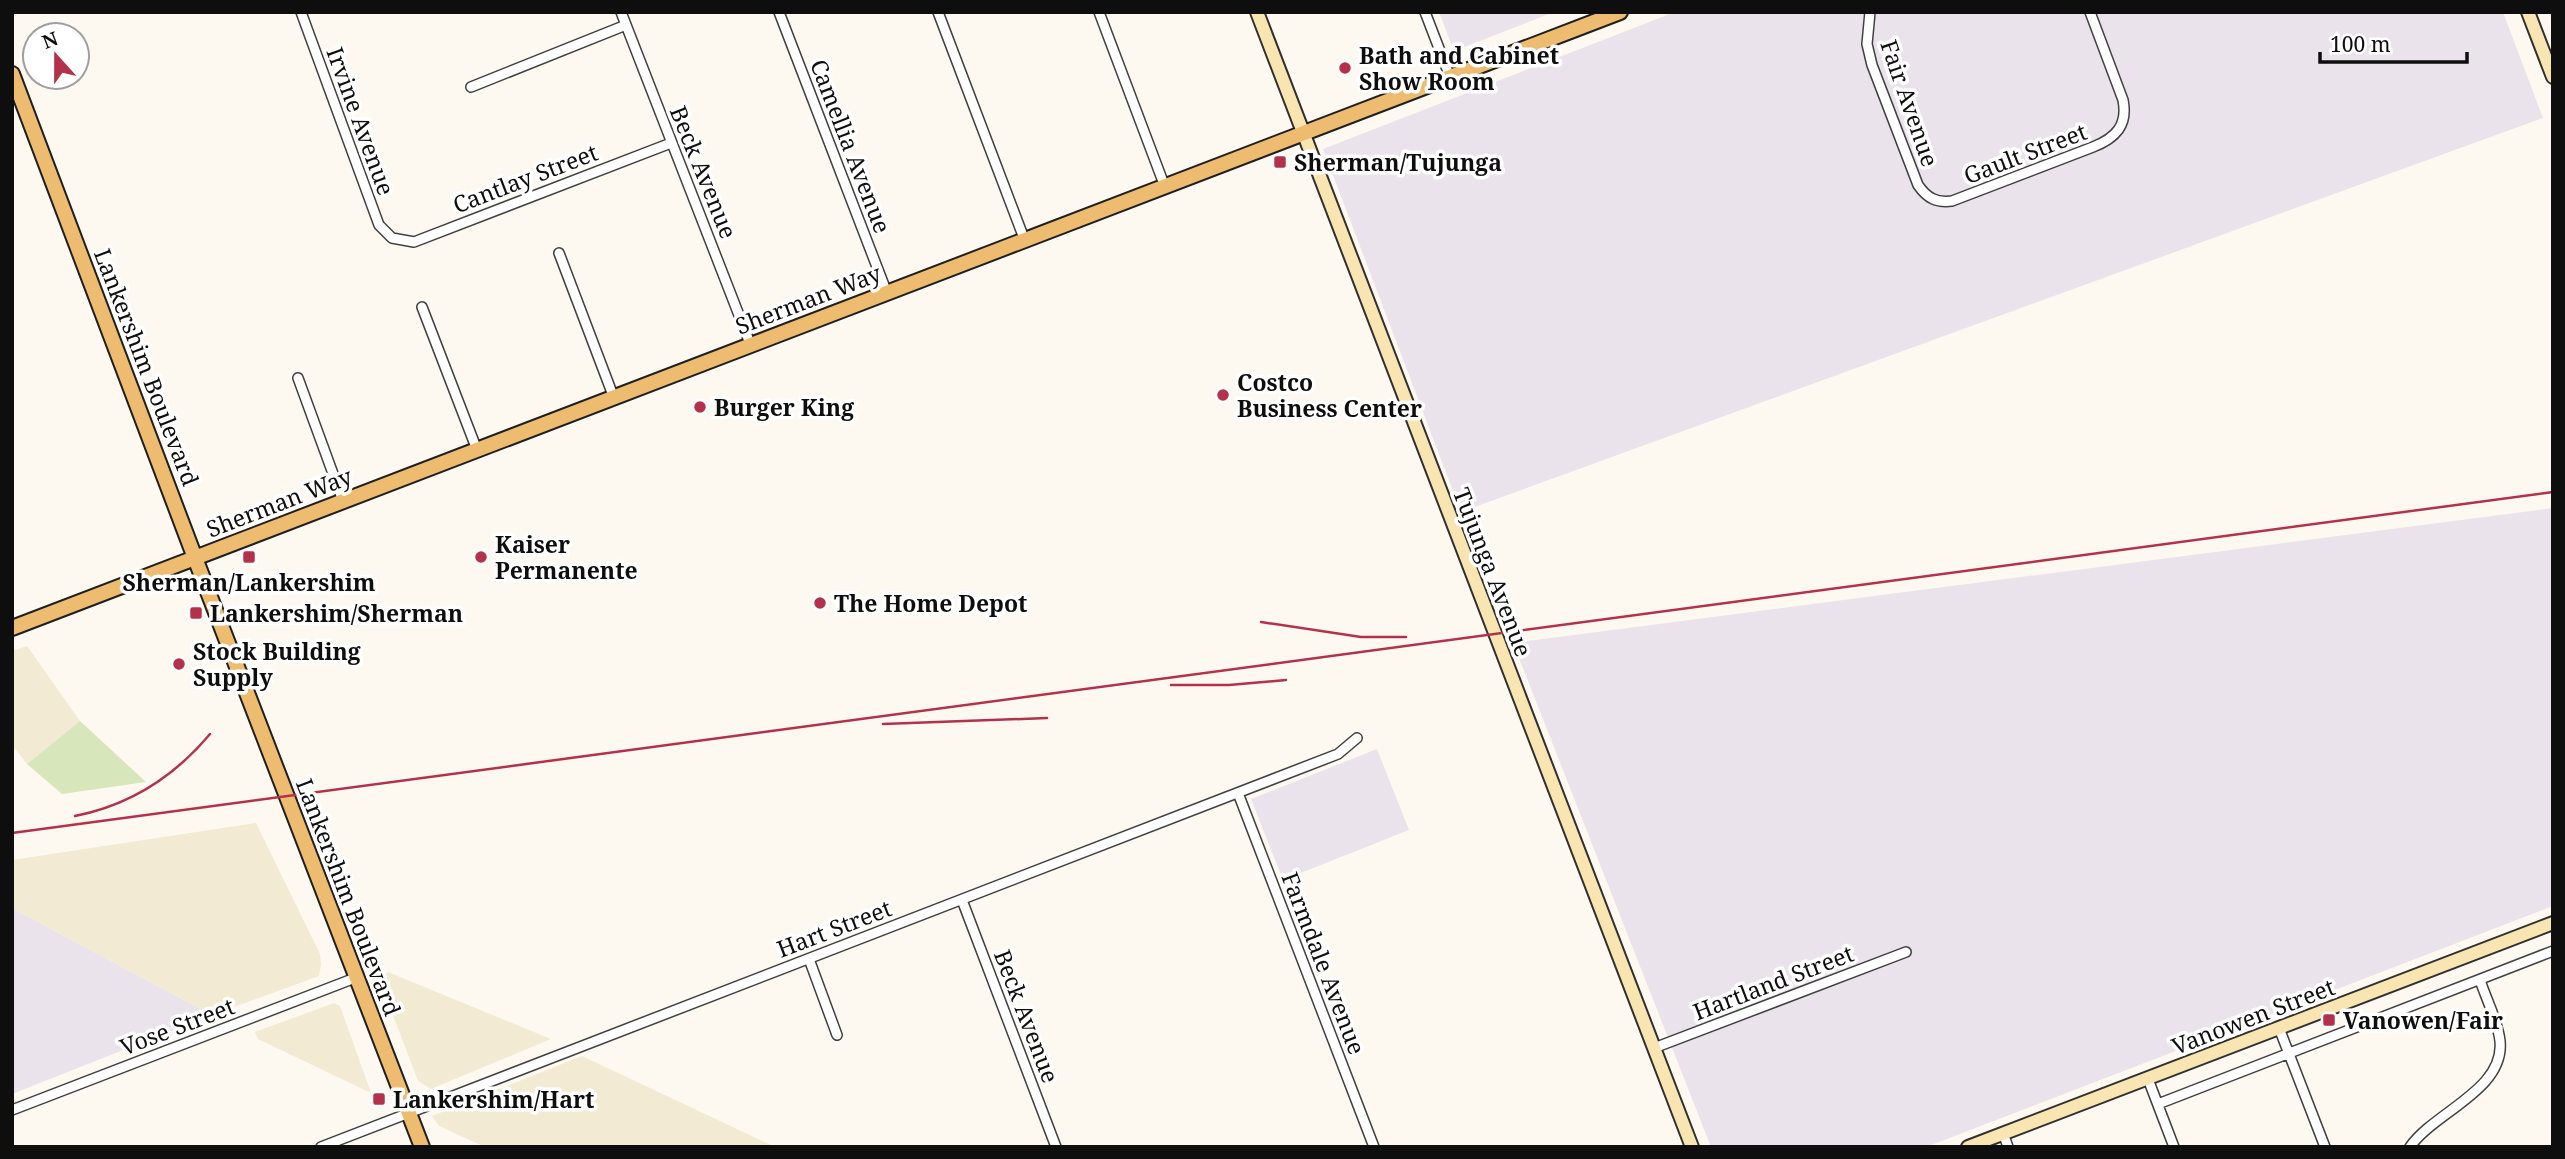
<svg xmlns="http://www.w3.org/2000/svg" width="2565" height="1159" font-family="'Noto Serif',serif">
<rect width="100%" height="100%" fill="#fef9f0"/>
<path fill="#eae3ec" d="M1439 12H1554L1454 51Z
M1675 12H2503L2543 118 1461 512 1323 149Z
M2553 508V906L1926 1147H1711L1513 643Z
M1377 749 1409 830 1283 880 1251 799Z
M12 908 212 1015 12 1094Z"/>
<path fill="#f2ead2" d="M27 646 80 721 27 764 12 745V651Z
M256 823 320 954 321 965 319 976 212 1015 12 908V860Z
M388 972 551 1039 431 1089 418 1081 380 981Z
M334 1003 340 1006 371 1093 258 1039 255 1032Z
M582 1056 775 1147H485L439 1126 432 1116Z"/>
<path fill="#d8e6bc" d="M80 721 146 782 62 794 27 764Z"/>
<g fill="none" stroke-linecap="round" stroke-linejoin="round">
<g stroke="#414141" stroke-width="12">
<path id="street" d="M301 12 379 225 392 238 414 242 671 143
M621 12 751 346
M779 12 887 293
M938 12 1025 241
M1099 12 1165 187
M1425 12 1450 77
M1870 12 1867 44 1872 65 1918 185C1927 198 1936 203 1952 201L2093 147C2116 138 2128 125 2123 100L2090 12
M471 87 626 25
M559 253 614 398
M422 307 477 450
M298 378 343 501
M1238 793 1374 1147
M962 900 1056 1147
M809 959 837 1035
M2279 1028 2325 1147
M1654 1048 1906 952
M2148 1079 2174 1147
M2158 1104 2553 951
M12 1110 355 978
M2003 1133 2008 1147
M321 1147 1338 754 1357 738
M2410 1147C2434 1112 2505 1090 2500 1041 2498 1021 2486 999 2480 980"/>
</g>
<g stroke="#303030" stroke-width="16">
<path id="secondary" d="M1257 12 1692 1147
M2528 12 2553 77
M1968 1147 2553 923"/>
</g>
<g stroke="#1f1f1f" stroke-width="18">
<path id="primary" d="M12 74 195 558 422 1147
M12 628 1620 12"/>
</g>
<use href="#street" stroke="#fff" stroke-width="9"/>
<use href="#secondary" stroke="#f8e5b1" stroke-width="12"/>
<use href="#primary" stroke="#edbc71" stroke-width="14"/>
<path stroke="#b3314b" stroke-width="2.5" d="M1261 622 1361 637H1406
M1171 685H1229L1286 680
M883 724 1047 718
M75 816C131 805 174 777 210 734
M12 833 2553 492"/>
</g>
<g fill="#b3314b" stroke="#fff" stroke-width="2.5">
<circle cx="1345" cy="68" r="7"/>
<rect x="1273" y="155" width="14" height="14" rx="3.5"/>
<circle cx="1223" cy="395" r="7"/>
<circle cx="700" cy="407" r="7"/>
<rect x="242" y="550" width="14" height="14" rx="3.5"/>
<circle cx="481" cy="557" r="7"/>
<circle cx="820" cy="603" r="7"/>
<rect x="189" y="606" width="14" height="14" rx="3.5"/>
<circle cx="179" cy="664" r="7"/>
<rect x="2322" y="1013" width="14" height="14" rx="3.5"/>
<rect x="372" y="1092" width="14" height="14" rx="3.5"/>
</g>
<g text-anchor="middle" dominant-baseline="central" stroke-width="7" stroke-linejoin="round" paint-order="stroke">
<g font-size="23" font-weight="bold" fill="#0e0e0e" stroke="#fff" text-anchor="start">
<text x="1359" y="55">Bath and Cabinet<tspan x="1359" dy="26">Show Room</tspan></text>
<text x="1294" y="162">Sherman/Tujunga</text>
<text x="1237" y="382">Costco<tspan x="1237" dy="26">Business Center</tspan></text>
<text x="714" y="407">Burger King</text>
<text x="495" y="544">Kaiser<tspan x="495" dy="26">Permanente</tspan></text>
<text x="249" y="582" text-anchor="middle">Sherman/Lankershim</text>
<text x="834" y="603">The Home Depot</text>
<text x="210" y="613">Lankershim/Sherman</text>
<text x="193" y="651">Stock Building<tspan x="193" dy="26">Supply</tspan></text>
<text x="2343" y="1020">Vanowen/Fair</text>
<text x="393" y="1099">Lankershim/Hart</text>
</g>
<g font-size="23" fill="#0e0e0e" stroke="#fff">
<text transform="translate(1910 103) rotate(71)">Fair Avenue</text>
<text transform="translate(361 121) rotate(70)">Irvine Avenue</text>
<text transform="translate(851 146) rotate(69)">Camellia Avenue</text>
<text transform="translate(2025 153) rotate(-21)">Gault Street</text>
<text transform="translate(704 172) rotate(68)">Beck Avenue</text>
<text transform="translate(525 178) rotate(-21)">Cantlay Street</text>
<text transform="translate(808 299) rotate(-21)">Sherman Way</text>
<text transform="translate(147 367) rotate(69)">Lankershim Boulevard</text>
<text transform="translate(279 502) rotate(-21)">Sherman Way</text>
<text transform="translate(1493 572) rotate(69)">Tujunga Avenue</text>
<text transform="translate(349 897) rotate(69)">Lankershim Boulevard</text>
<text transform="translate(834 928) rotate(-21)">Hart Street</text>
<text transform="translate(1324 963) rotate(69)">Farmdale Avenue</text>
<text transform="translate(1773 982) rotate(-21)">Hartland Street</text>
<text transform="translate(1027 1016) rotate(69)">Beck Avenue</text>
<text transform="translate(2253 1016) rotate(-21)">Vanowen Street</text>
<text transform="translate(177 1026) rotate(-21)">Vose Street</text>
</g>
</g>
<rect width="2565" height="1159" fill="none" stroke="#0e0e0e" stroke-width="28"/>
<g transform="translate(56 56) rotate(339)"><circle r="33" fill="#ffffff" stroke="#9f9f9f" stroke-width="2"/>
<path d="M0-5L12 26L0 18L-12 26Z" fill="#b3314b"/>
<text y="-10" font-size="19" font-weight="bold" text-anchor="middle" fill="#0e0e0e">N</text>
</g>
<path d="M2320 52v10h147v-10" fill="none" stroke="#0e0e0e" stroke-width="3.5"/>
<text x="2330" y="52" font-size="21" fill="#0e0e0e" stroke="#ffffff" stroke-width="5" paint-order="stroke">100 m</text>
</svg>
